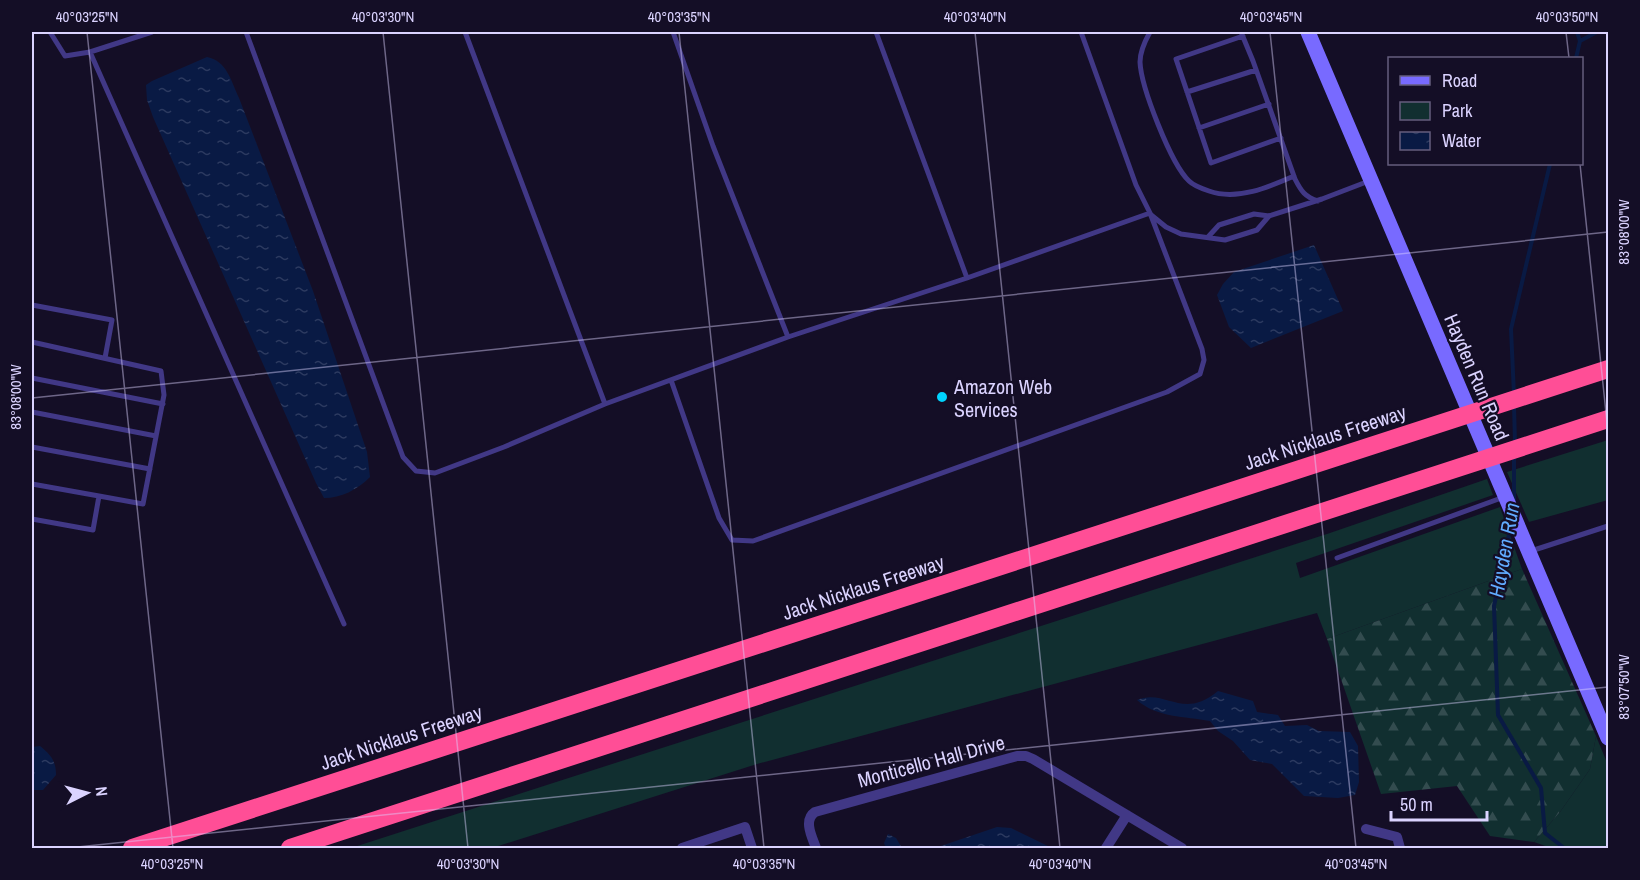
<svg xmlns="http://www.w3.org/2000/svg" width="1640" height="880" font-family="'Archivo Narrow',sans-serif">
<defs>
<pattern id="forest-firs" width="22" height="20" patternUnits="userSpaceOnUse" patternTransform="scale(1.5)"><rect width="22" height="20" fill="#112f30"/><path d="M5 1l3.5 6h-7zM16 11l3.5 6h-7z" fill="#334c4f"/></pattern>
<pattern id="water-ripples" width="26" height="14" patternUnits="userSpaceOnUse" patternTransform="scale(1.5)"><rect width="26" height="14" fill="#091a44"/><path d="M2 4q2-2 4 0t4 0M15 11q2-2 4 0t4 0" fill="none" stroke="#2c3a60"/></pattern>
</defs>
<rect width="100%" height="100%" fill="#140e26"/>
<path fill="#112f30" d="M1608 440V500L1529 522 1507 472Z
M1487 479 1493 495 1296 563 1300 578 1500 507 1522 569 1327 639 1317 613 757 764 492 848H351L1327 534Z
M1596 736 1608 765V848H1551L1534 842 1560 812 1590 769Z"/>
<path fill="url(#forest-firs)" d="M1522 569 1596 736 1590 769 1560 812 1534 842 1490 836 1457 786 1381 794 1327 639Z"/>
<path fill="url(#water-ripples)" d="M207 57C227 61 231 81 239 98L313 291 367 452 370 477C357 490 341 498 324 498L316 483 153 117 147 100 146 85 152 81Z
M1314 245 1343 311 1251 348 1229 327 1217 295 1223 284 1234 272Z
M1218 691 1253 701 1257 712 1278 715 1285 726 1307 725 1319 731 1350 732 1358 746 1359 782 1355 795 1338 798 1304 796 1272 764 1250 760 1233 741 1218 731 1210 721C1185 716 1157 718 1137 700 1166 688 1182 721 1218 691Z
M40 746C51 755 56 761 56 775L43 790H32V747Z
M997 827 1011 828 1052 848 990 847 986 848H935Z
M888 834 896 838 902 848H886L884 843Z"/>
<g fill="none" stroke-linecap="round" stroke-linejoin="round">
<path stroke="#091a44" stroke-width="4" d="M1580 41 1597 32
M1576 58 1580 41 1577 32
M1514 395 1511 329 1550 164
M1514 406 1515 443
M1514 500V457
M1511 525 1494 606 1498 715 1541 788 1545 833 1564 848"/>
<path stroke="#413886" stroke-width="5" d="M50 32 65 56 90 52 344 624
M246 32 403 457 416 471 435 473 504 447 605 404
M465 32 605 404 788 337
M673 32 713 146 788 337 967 278
M876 32 967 278 1150 213
M1150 32C1145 41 1140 51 1140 62 1141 87 1171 164 1189 181 1194 186 1203 189 1209 191 1237 201 1269 187 1294 176
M1241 32 1253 61 1295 179C1301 191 1305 197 1318 201
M1243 36 1176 59 1211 163 1281 138
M90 52 152 32
M1187 92 1256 70
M1199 128 1269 104
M1150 214 1166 227 1181 234 1225 240 1257 230 1269 216
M1208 237 1219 225 1254 214 1269 216 1322 199 1369 181
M32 305 112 320 105 358
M32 342 161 371 164 395 143 504 99 496 93 530 32 519
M32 378 163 404
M671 380 719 518 732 540 753 541 1167 392 1200 374 1204 360 1202 349 1150 213 1136 185 1081 32
M32 412 156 436
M32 447 150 469
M32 484 99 496
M1531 551 1608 526
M1337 558 1504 497"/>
<path stroke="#413886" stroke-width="10" d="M1366 829 1397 837 1400 848
M682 848 745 827 752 848
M816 848C812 837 803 820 815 812L1017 756H1026L1033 759 1182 848
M1106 848 1127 815"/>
<path stroke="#786aff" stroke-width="15" d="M1308 32 1608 738"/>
<path stroke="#ff4e96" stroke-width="18" d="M132 848 1608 369
M290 848 1608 419"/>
</g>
<path fill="none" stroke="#dbd3ff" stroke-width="1.5" stroke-opacity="0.45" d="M87 32 173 848M383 32 468 848M679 32 764 848M975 32 1060 848M1270 32 1356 848M1566 32 1569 58M1580 164 1608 432M32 398 1608 232M68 848 1608 687"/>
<circle fill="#00d3fe" stroke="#140e26" stroke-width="2" cx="942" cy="397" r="6"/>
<g text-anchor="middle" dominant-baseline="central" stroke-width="4.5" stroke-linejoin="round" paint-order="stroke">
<g font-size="20" fill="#dbd3ff" stroke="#140e26">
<text transform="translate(1477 377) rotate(67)">Hayden Run Road</text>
<text transform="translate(1325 437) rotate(-18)">Jack Nicklaus Freeway</text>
<text transform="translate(863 587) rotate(-18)">Jack Nicklaus Freeway</text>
<text transform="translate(401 737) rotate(-18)">Jack Nicklaus Freeway</text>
<text transform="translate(931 761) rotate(-15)">Monticello Hall Drive</text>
</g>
<g font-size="20" fill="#dbd3ff" stroke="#140e26" text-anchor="start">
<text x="954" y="386">Amazon Web<tspan x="954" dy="23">Services</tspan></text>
</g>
<g font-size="21" font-style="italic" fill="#61abff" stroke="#140e26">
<text transform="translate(1504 550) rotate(-80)">Hayden Run</text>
</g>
</g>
<rect width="1640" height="880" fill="none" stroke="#140e26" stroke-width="66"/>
<rect x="1388" y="57" width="195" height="108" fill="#140e26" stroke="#645d7d" stroke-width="1.5"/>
<rect x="1400" y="76" width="30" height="9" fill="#786aff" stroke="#645d7d" stroke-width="1.5"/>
<text x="1442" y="87" font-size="18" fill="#dbd3ff">Road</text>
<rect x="1400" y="102" width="30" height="18" fill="#112f30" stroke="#645d7d" stroke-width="1.5"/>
<text x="1442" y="117" font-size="18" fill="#dbd3ff">Park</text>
<rect x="1400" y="132" width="30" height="18" fill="url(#water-ripples)" stroke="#645d7d" stroke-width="1.5"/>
<text x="1442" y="147" font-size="18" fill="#dbd3ff">Water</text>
<g transform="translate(87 793) rotate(84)" stroke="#140e26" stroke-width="4.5" paint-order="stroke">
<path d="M0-4.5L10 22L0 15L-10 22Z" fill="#dbd3ff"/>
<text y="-9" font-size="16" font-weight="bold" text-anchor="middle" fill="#dbd3ff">N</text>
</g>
<path d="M1391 811v9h96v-9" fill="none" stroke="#dbd3ff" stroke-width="3"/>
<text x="1400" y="811" font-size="18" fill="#dbd3ff" stroke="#140e26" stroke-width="4.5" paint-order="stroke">50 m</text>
<rect x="33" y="33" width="1574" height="814" fill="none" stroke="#dbd3ff" stroke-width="2"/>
<g font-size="15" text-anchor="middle" fill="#dbd3ff">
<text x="87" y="22">40°03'25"N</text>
<text x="383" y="22">40°03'30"N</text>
<text x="679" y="22">40°03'35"N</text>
<text x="975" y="22">40°03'40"N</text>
<text x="1271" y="22">40°03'45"N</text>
<text x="1567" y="22">40°03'50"N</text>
<text transform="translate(1624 232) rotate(-90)" y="5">83°08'00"W</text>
<text transform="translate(16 397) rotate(-90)" y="5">83°08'00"W</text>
<text transform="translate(1624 687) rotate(-90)" y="5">83°07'50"W</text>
<text x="172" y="869">40°03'25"N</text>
<text x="468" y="869">40°03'30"N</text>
<text x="764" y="869">40°03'35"N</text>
<text x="1060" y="869">40°03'40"N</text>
<text x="1356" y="869">40°03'45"N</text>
</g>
</svg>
